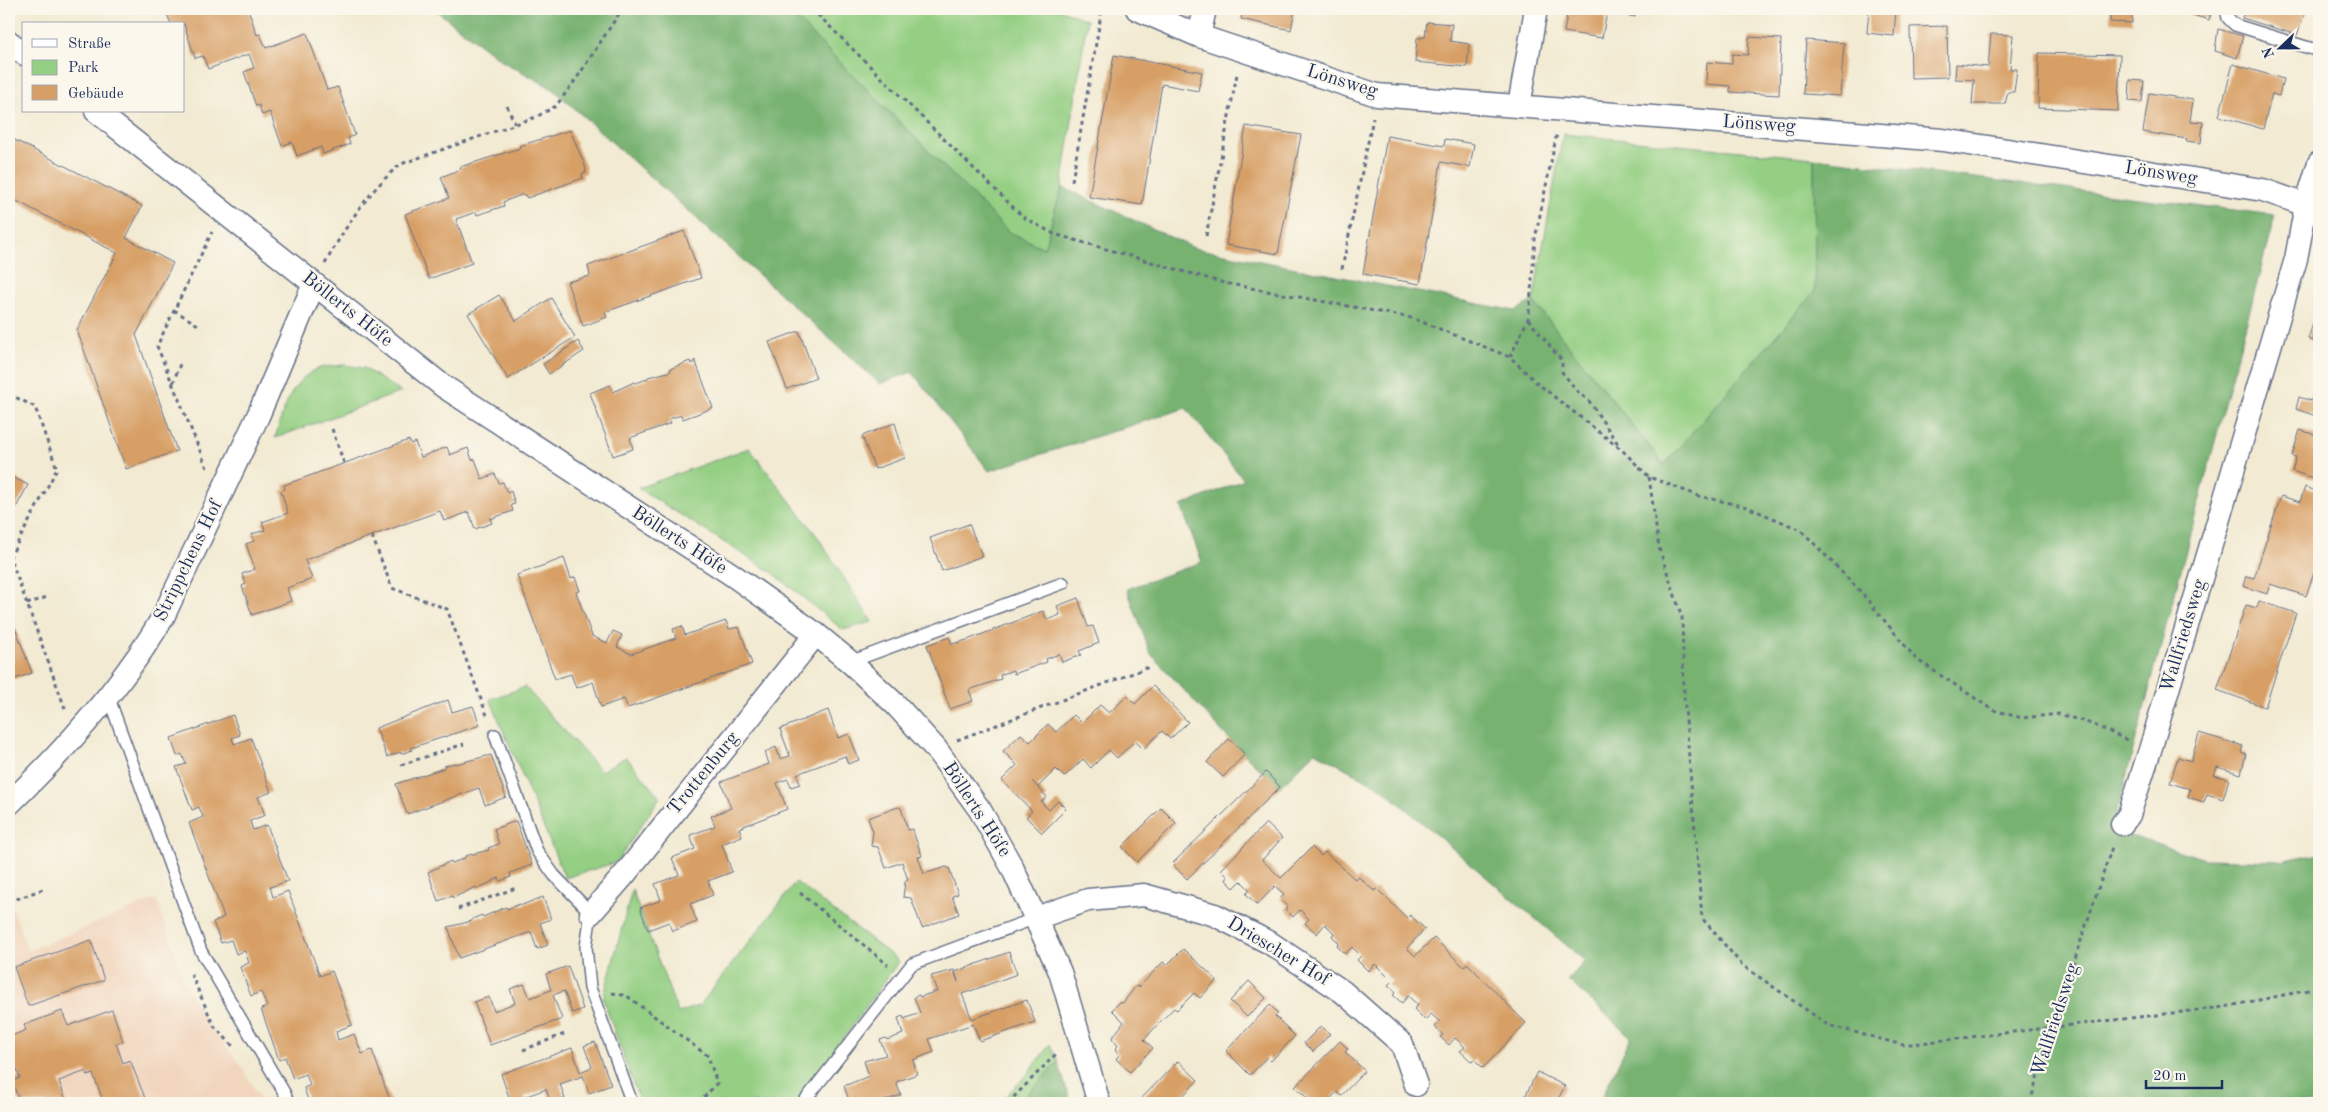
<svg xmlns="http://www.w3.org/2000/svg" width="2328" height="1112" font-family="'Old Standard TT',serif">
<rect width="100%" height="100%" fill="#fbf7ec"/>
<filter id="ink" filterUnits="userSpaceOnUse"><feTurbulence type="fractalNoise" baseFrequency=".02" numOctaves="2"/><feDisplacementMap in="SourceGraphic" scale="10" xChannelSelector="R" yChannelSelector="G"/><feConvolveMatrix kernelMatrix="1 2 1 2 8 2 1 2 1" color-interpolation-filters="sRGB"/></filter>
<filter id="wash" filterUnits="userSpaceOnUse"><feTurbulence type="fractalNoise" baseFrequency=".0096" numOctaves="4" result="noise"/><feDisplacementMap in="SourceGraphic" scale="20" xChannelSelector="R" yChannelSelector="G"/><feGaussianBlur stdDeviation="1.12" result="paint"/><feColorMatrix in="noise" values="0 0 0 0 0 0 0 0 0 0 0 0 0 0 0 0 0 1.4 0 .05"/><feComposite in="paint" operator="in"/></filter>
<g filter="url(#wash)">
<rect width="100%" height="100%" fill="#f2ead2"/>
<path fill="#f1d5bd" d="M9 898 28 951 156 899 185 983 205 1021 241 1065 262 1103H9Z"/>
<path fill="#94cf83" stroke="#587f70" d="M787 9H1059L1087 20 1062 187 1044 248 1009 232Z
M1563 134 1814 158 1815 291 1664 465 1533 301Z
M344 365 364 368 401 392 275 438C283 412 291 378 320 368 327 366 336 366 344 365Z
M749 448 817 536 872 622 843 630 773 573 638 488Z
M525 687 601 771 626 757 660 797 617 862 565 878 490 699Z
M796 882 899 961 797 1103H640L603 999 632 890 678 1013 700 1005Z
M1050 1044 1058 1062 1019 1103H999L1026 1076Z"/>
<path fill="#77b271" stroke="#497068" d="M434 9H787L1009 232 1044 248 1062 187 1194 248 1515 311 1533 301 1664 465 1815 291 1814 158 2275 215 2112 830 2205 859 2280 861 2319 853V1103H1599L1631 1037 1568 980 1585 961 1380 787 1315 752 1279 788 1229 739 1150 653 1127 589 1202 562 1181 506 1244 480 1186 408 989 471 912 372 880 384 553 89 502 61Z
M1058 1062 1071 1103H1019Z"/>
<g id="blocks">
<path fill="#d79f65" d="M165 9H248L257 35 260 34 266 48 307 33 327 90 338 87 355 135 348 138 350 144 323 154 321 147 297 156 292 142 282 146 270 112 262 115 259 105 256 106 244 72 254 68 249 54 208 69 203 56 195 58 184 24H171Z
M1243 9H1295L1291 30 1241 19Z
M1568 9H1637L1635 17 1607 12 1602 38 1564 32Z
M1869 9H1896L1894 36 1867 33Z
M2110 9H2132V23L2110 22Z
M2173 9H2212L2209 20Z
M2245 9H2306L2297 35 2242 18Z
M1427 22 1452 24 1450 41 1469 44 1467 67 1415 62 1417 38 1425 37Z
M1947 26 1948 77 1911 78 1910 27Z
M2218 29 2243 36 2237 58 2215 51Z
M1991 34 2013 35 2010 69H2017L2014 92H2008L2005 104H1972L1974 80 1955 79 1956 64 1988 67Z
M1749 37 1781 39 1779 95 1730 92V86L1706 84 1707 62 1732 64V54L1748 55Z
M1806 40 1844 43 1840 96 1803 94Z
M2039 53 2120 55 2118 111 2038 108Z
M1114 55 1202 72 1198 91 1162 84 1142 205 1089 197Z
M2233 64 2283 79 2279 96 2272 94 2263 129 2219 116Z
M2130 80 2144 81 2142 102 2129 101Z
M2149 93 2193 100 2190 121 2203 122 2201 143 2186 141 2187 139 2143 132Z
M1246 126 1301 135 1278 254 1226 245Z
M570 130 585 166 586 173 582 174 583 178 527 198 525 195H521L503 202 504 206 477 215 476 212 456 219 472 263 429 279 405 214 449 198 441 177 461 169 460 167 520 148 519 146Z
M1387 136 1444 146 1445 139 1474 144 1470 167 1441 162 1420 284 1363 274Z
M9 137 142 206 126 238 173 263 136 335 177 451 126 469 77 330 117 253 9 197Z
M684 231 701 278 605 312 607 317 583 326 567 282 590 276 588 266Z
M499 295 516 321 551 298 575 337 508 379 468 314Z
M2319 305V343L2308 339Z
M799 331 816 378 787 389 769 342Z
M578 341 584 351 549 374 543 364Z
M695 360 713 408 683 419 681 415 669 419 671 423 630 438 633 449 613 456 590 393 610 385 613 392 634 382 636 383 647 379 648 377 668 372 671 371 670 369 690 361 691 364 694 363Z
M2315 388 2319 389V417L2296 409 2299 397 2311 401Z
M895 423 905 458 875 469 862 436Z
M2300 430 2319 436V480L2292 471 2296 457 2292 456Z
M409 440 411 444 415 442 421 457 447 447 450 455 468 448 472 460 475 459 482 479 495 474 499 483 503 482 507 493 511 491 515 504 511 505 513 511 490 519 492 523 475 529 469 512 444 521 440 511 305 560 312 579 287 588 291 601 252 615 242 586 246 584 242 574 255 569 246 544 254 541 252 534 265 530 262 522 288 513 281 491 285 489 284 485Z
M9 475 28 485 9 521Z
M2305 487 2319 492V558L2306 596 2270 584 2267 594 2243 586 2246 576 2254 578 2281 496 2300 502Z
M969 524 982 556 942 571 930 538Z
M564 558 571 579 575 577 580 591 576 592 592 636 607 643 613 631 622 635 617 647 631 654 676 638 673 629 682 626 685 635 726 621 729 629 739 627 752 664 628 708 624 699 601 707 593 682 576 688 571 674 555 679 517 575Z
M1078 598 1088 627 1093 626 1099 643 1079 651 1081 655 1062 662 1059 654 1046 659 1047 662 1014 674 1013 670 1000 675 1001 679 969 690 973 701 950 709 927 645 949 637 952 644 967 640 1043 611 1047 620 1060 615 1057 606Z
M2259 601 2296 613 2265 707 2217 690 2246 605 2257 608Z
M9 611 32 673 9 681Z
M1153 686 1188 722 1170 739 1162 731 1143 749 1135 741 1117 758 1109 750 1091 768 1083 759 1064 777 1056 769 1038 787 1032 781 1047 797 1041 802 1049 810 1058 801 1066 809 1042 833 1026 817 1032 811 1002 780 1017 765 1003 751 1021 734 1030 742 1048 724 1056 732 1074 715 1082 723 1100 705 1109 713 1127 696 1135 704Z
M448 700 452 712 473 706 480 725 411 748 412 750 401 754 400 752 387 757 376 728Z
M828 710 838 738 849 734 859 760 848 764 845 756 797 774 800 784 791 787 788 779 777 783 787 809 739 828 742 836 722 844 732 872 708 881 713 895 690 904 697 922 673 931 669 922 648 930 640 908 661 900 655 884 679 875 672 858 695 849 690 835 715 826 711 816 731 808 721 782 769 764 765 752 776 747 780 759 790 756 780 729Z
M233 715 240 735 232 738 234 744 251 738 271 792 258 797 265 815 250 821 253 830 267 825 288 881 270 887 273 897 288 891 320 976 332 971 352 1025 336 1031 338 1040 354 1034 362 1054 372 1050 391 1103H309L304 1088 310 1085 306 1074 293 1079 285 1057 279 1060 261 1009 267 1007 261 992 251 996 240 967 249 963 245 951 236 954 231 940 221 943 213 922 224 917 189 823 203 817 199 807 192 810 176 767 186 764 182 754 177 756 171 738Z
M2199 733 2243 746 2241 752 2246 754 2241 774 2217 767 2214 775 2229 779 2223 799 2207 794 2204 802 2188 797 2190 789 2170 783 2178 757 2191 761Z
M1229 739 1245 754 1223 777 1207 762Z
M491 755 506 797 485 805 479 788 407 814 396 784 444 768V766L454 763 455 764Z
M1266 772 1280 787 1187 879 1172 864Z
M898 807 901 808 908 830 912 829 922 856 918 857 924 874 946 867 949 868 958 894 952 896 959 914 922 928 911 898 903 897 905 882 908 880 902 862 886 868 878 847 871 846 873 832 868 818Z
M1161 808 1176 823 1137 862 1122 847Z
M516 821 532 865 510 873 511 877 500 881 499 878 477 889 476 887 453 898 452 896 438 901 428 872 451 861 452 863 465 858V856L489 850 488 848 499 844 494 829Z
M1266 823 1282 838 1262 860 1281 878 1312 847 1321 856 1325 852 1356 880 1359 877 1374 891 1377 889 1407 918 1410 915 1425 929 1407 948 1415 956 1434 938 1464 967 1467 963 1526 1023 1483 1068 1474 1059 1472 1062 1460 1051 1465 1047 1455 1038 1449 1045 1440 1037 1443 1035 1435 1027 1440 1022 1431 1014 1425 1020 1414 1009 1418 1005 1408 996 1402 1003 1393 995 1396 992 1388 985 1392 981 1375 964 1368 971 1357 960 1361 956 1352 947 1345 954 1337 946 1339 943 1332 936 1334 933 1325 924 1317 934 1305 923 1309 919 1300 910 1293 917 1285 909 1288 906 1280 899 1284 894 1275 886 1257 905 1246 894 1250 890 1241 881 1234 888 1226 880 1228 877 1221 870Z
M543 897 551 919 540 923 548 945 537 949 531 932 459 958 448 927 472 921V919L482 915 483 917 506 907 507 909 520 904 522 905Z
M91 940 104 980 28 1006 14 967Z
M1183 949 1217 980 1200 998 1194 993 1177 1010 1174 1008 1159 1023 1144 1040 1153 1048 1130 1072 1116 1059 1119 1055 1115 1049 1118 1046 1112 1038 1124 1022 1112 1010 1120 1002 1123 1003 1136 986 1139 987 1163 962 1167 965Z
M1009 952 1017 974 962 994 972 1019 1027 1000 1035 1022 980 1041 973 1024 929 1039 934 1052 913 1060 917 1074 896 1082 901 1095 879 1103H842L849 1100 844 1086 869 1076 864 1061 886 1055 880 1040 886 1038 887 1040 903 1034 898 1018 903 1016 904 1019 920 1013 914 997 919 995 920 997 937 991 931 976 954 970 958 982 955 972Z
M568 966 583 1009 572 1013 564 991 553 995 562 1019 490 1045 474 1002 489 997 494 1011 515 1003 510 989 524 984 530 998 551 990 546 974Z
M1249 981 1266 998 1247 1017 1230 1001Z
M1270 1005 1278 1013 1275 1016 1295 1036 1271 1061 1267 1057 1250 1075 1226 1051Z
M112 1010 123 1041 116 1043 123 1063 130 1060 147 1103H104L93 1074 88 1076 86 1071 59 1081 67 1103H20L12 1081 20 1078 9 1049V1037L26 1030 24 1025 62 1011 68 1026Z
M1321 1026 1330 1034 1313 1052 1304 1043Z
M1340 1041 1348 1049 1345 1052 1365 1071 1341 1096 1337 1092 1326 1103H1313L1295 1087Z
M595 1042 611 1085 589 1093 583 1076 560 1084 565 1099 551 1103 546 1089 524 1097 526 1103H511L501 1074 572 1048 580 1072 592 1067 584 1046Z
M1178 1061 1198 1080 1180 1099 1184 1103H1137Z
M1537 1072 1565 1086 1556 1103H1522Z"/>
</g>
</g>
<g filter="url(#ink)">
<use href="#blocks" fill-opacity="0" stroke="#667087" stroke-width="1"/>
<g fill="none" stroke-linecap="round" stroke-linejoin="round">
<g stroke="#667087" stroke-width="14">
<path id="service" d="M2226 9 2228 18 2235 25 2319 51
M850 662 1063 583
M108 696 201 951 285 1094 288 1103
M495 735 537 851 554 875 591 913 586 947 590 988 632 1103
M803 1103 912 964 1036 918"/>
</g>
<g stroke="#667087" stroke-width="25">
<path id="minor" d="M1137 9 1199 36 1377 95 1943 140 2263 190 2306 205 2319 214
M1199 36 1205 9
M9 42 24 54
M1519 106 1536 9
M96 111 443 386 731 574 816 634 850 662 896 705 936 749 980 810 1012 867 1060 972 1099 1103
M9 804C67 748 122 687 163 617L258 416 314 284
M2122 824 2129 815 2150 750 2296 259 2306 205 2319 163
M591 913 625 874 816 634
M1036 918 1088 900 1144 895 1215 915 1270 943 1343 992 1402 1044 1416 1085"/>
</g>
<path stroke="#667087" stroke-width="3" stroke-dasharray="4 4" stroke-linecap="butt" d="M812 9 1023 217 1054 234 1224 283 1412 318 1510 357 1537 383 1622 450 1649 477 1699 496 1747 507 1801 530 1861 592 1916 659 1993 710 2022 718 2059 714 2092 724 2129 741
M507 106 515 124
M1072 181 1102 9
M1206 236 1237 74
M325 264C345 227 369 190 401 164L536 117 556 106 577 78 622 9
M1342 269 1373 118
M174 310 198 325
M1528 319 1562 361V372L1578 392 1589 401 1620 447
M1510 357 1528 319 1530 305 1535 239 1557 133
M173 383 180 364
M9 394 35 407 57 469 10 557 66 711
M332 429 344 463
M207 468 157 346 212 232
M1649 477 1659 548 1682 617 1684 695 1702 918 1742 965 1828 1025 1903 1045 2224 1007 2319 988
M372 536 392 588 447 609 488 718
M27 604 47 597
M957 740 1149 667
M401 765 464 744
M800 893 888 965
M9 902 43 889
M458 909 516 888
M191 974 214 1026 234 1047
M612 993 627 996 708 1056 717 1083 699 1103
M523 1050 567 1033
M1008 1103 1058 1052
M2030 1103 2052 1028 2113 844"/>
<use href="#service" stroke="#fff" stroke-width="11"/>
<use href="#minor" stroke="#fff" stroke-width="22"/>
</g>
</g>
<g text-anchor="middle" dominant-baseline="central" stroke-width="4.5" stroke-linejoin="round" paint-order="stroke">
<g font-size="19" fill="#1b2f5e" stroke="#fbf7ec">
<text transform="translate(1342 82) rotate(17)">Lönsweg</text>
<text transform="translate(1759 125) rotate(4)">Lönsweg</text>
<text transform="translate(2161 174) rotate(9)">Lönsweg</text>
<text transform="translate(347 310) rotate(38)">Böllerts Höfe</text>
<text transform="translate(679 541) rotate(33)">Böllerts Höfe</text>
<text transform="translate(189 561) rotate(-64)">Strippchens Hof</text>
<text transform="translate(2184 636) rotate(-73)">Wallfriedsweg</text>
<text transform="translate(704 774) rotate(-51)">Trottenburg</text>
<text transform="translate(976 810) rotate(57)">Böllerts Höfe</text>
<text transform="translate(1278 952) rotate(31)">Driescher Hof</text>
<text transform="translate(2056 1020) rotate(-72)">Wallfriedsweg</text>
</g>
</g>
<rect width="2328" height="1112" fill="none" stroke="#fbf7ec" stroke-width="30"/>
<rect x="22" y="22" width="162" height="90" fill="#fbf7ec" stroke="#a1a7b3"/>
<rect x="32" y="39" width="25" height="8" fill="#ffffff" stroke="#a1a7b3"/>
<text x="68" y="48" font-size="15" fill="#1b2f5e">Straße</text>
<rect x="32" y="60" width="25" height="15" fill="#94cf83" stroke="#a1a7b3"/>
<text x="68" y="72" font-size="15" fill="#1b2f5e">Park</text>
<rect x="32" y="85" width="25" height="15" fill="#d79f65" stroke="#a1a7b3"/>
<text x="68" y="98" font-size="15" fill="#1b2f5e">Gebäude</text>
<g transform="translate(2280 48) rotate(248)" stroke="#fbf7ec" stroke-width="4" paint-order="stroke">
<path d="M0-4L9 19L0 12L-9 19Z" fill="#1b2f5e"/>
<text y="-8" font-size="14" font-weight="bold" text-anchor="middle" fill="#1b2f5e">N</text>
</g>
<path d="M2146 1080v8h76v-8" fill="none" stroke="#1b2f5e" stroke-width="2.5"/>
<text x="2153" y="1080" font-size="15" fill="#1b2f5e" stroke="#fbf7ec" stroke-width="4" paint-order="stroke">20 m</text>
</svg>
